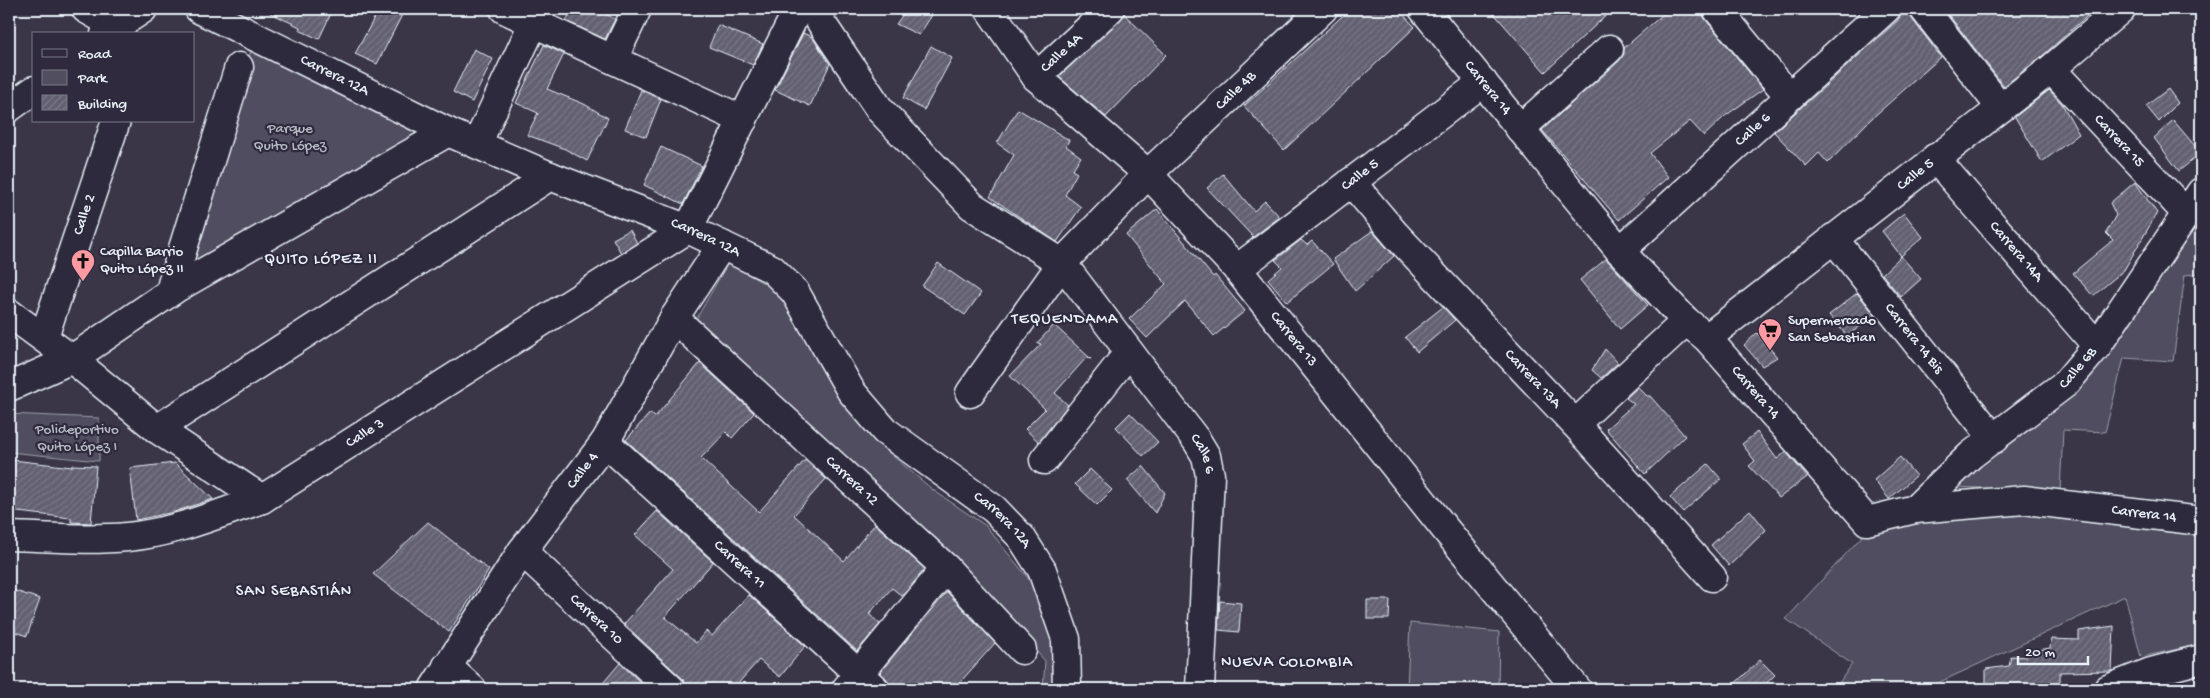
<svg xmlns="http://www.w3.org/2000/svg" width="2210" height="698" font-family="'Gochi Hand',sans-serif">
<defs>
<pattern id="building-hatch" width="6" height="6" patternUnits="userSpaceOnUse" patternTransform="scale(1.25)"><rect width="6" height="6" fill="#636171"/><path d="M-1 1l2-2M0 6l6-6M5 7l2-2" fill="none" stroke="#797886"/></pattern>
</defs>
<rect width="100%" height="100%" fill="#3a3648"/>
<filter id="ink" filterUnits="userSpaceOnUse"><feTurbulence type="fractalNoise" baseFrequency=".02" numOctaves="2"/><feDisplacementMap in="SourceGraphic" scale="10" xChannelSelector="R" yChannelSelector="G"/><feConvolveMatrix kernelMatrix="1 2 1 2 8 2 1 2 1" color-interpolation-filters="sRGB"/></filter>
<g filter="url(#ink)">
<path fill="#504e5f" stroke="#9ca0ac" d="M251 51 423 131 185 270Z
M2201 207V273L2185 275 2173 361 2124 358 2105 432 2063 430 2060 491 1954 487 2006 442Z
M728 263 781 293 847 403 874 440 933 490 986 526 1032 583 1055 638V689H1043L1045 661 976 584 690 330Z
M9 414 99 418V461L9 452Z
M2026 515 2201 535V644L2141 657 2125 596 1925 689H1835L1852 664 1786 619 1866 532 1919 519Z
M1410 623 1499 632 1498 689H1407Z"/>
<path fill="url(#building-hatch)" stroke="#e8f1f8" d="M262 9H333L319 39 299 30 300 27Z
M379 9H405L377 64 355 54Z
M572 9H596L615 19 605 39 566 21Z
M907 9H936L919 35 896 24Z
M1350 9H1398L1415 27 1284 150 1244 106Z
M1490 9H1613L1545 72Z
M1669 9H1700L1705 19 1763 89 1725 116 1704 136 1690 121 1650 153 1668 177 1619 220 1542 130 1619 61 1624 54V48Z
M1906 9H1909L1912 19 1941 57 1871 119 1828 163 1819 153 1806 166 1774 132 1897 21Z
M1944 9H2095L2041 57 2004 86Z
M1124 14 1166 55 1106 117 1059 77Z
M718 25 763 44 753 65 709 47Z
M803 33 812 37 830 64 810 106 775 90Z
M544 45 564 54 547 89 584 104 608 118 587 161 565 149 527 135 538 113 516 103Z
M931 46 952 58 924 110 903 98Z
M474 49 493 59 472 102 453 92Z
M2168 89 2178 103 2159 122 2146 106Z
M641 90 661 99 646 137 625 129Z
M2049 90 2062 104 2079 134 2042 162 2015 117Z
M1018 109 1069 140 1066 146 1081 157 1072 170 1077 173 1065 195 1081 207 1057 242 990 197 1014 155 997 143Z
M2173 120 2201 153 2179 171 2154 138Z
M661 147 702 166 683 204 644 185Z
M1223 174 1254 211 1265 201 1280 217 1253 237 1207 188Z
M2135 182 2157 213 2124 270 2093 296 2073 273 2113 240 2106 233 2116 215 2110 203Z
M1157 209 1213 277 1215 275 1245 311 1214 336 1185 301 1147 338 1129 319 1166 284 1126 235Z
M1904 213 1923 237 1901 256 1921 279 1901 297 1882 274 1901 256 1882 231Z
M630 230 637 243 621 253 613 239Z
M1372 231 1394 256 1355 291 1333 259Z
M1301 240 1307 245 1312 241 1333 264 1287 302 1268 279 1282 267 1275 260Z
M1606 259 1648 305 1620 329 1580 280Z
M938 263 981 293 965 315 922 286Z
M1857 293 1875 315 1847 336 1829 315Z
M1443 307 1455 320 1417 352 1405 337Z
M1054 325 1091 359 1086 358 1055 393 1068 405 1039 442 1025 429 1045 409 1010 376 1041 344 1037 343Z
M1757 333 1777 357 1762 366 1744 345Z
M1605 349 1618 363 1601 378 1592 370Z
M700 363 754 413 732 438 726 432 701 458 759 512 805 460 826 479 794 515 844 561 875 524 925 569 902 596 892 588 869 614 880 624 857 651 626 440 650 413 655 417Z
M1638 387 1647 396H1650L1685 436 1645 474 1606 429 1634 404 1626 398Z
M1130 413 1158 442 1143 456 1116 427Z
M1757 432 1777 459 1786 452 1807 477 1779 498 1749 466 1755 461 1742 444Z
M1900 457 1916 476 1889 499 1874 480Z
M13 460 72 467V465L96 466 91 523 71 522V518L9 511Z
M175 463 213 499 174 512 136 520 130 468Z
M1708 464 1721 479 1683 512 1670 497Z
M1143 466 1165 493 1155 513 1127 480Z
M1090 469 1112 490 1097 505 1075 484Z
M1750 510 1766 530 1729 566 1711 545Z
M657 511 713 562 665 617 696 643 706 631 712 636 749 595 805 646 780 677 759 660 733 689H688L682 678 624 624 673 569 635 535Z
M428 522 489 570 449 632 373 574Z
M9 589 40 599 27 636 9 630Z
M947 592 995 643 954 689H891L886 678 880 672Z
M1367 600H1390L1389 619H1367Z
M1220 601 1241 603 1239 632 1218 630Z
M2114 626 2112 671 2060 672V689H1986V669L2009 666 2011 656 2026 657V652L2050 648 2051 639 2079 640V631Z
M1760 660 1775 675 1760 689H1729Z
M620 663 642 684 638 689H598Z"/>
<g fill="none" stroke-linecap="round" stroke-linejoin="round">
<g stroke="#e8f1f8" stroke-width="31">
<g id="minor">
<path d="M86 9 116 26"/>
<path id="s1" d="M199 9 448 132 550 176 688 229 772 269 795 292 851 391 885 431 994 509 1021 537 1042 570 1066 639 1067 689"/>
<path d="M504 9 743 120"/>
<path id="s2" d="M812 9 880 110 972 206 1062 263 1197 441 1206 456 1210 475 1200 689"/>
<path id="s3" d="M989 9 1036 77 1148 174 1237 269 1446 530 1577 689"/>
<path id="s4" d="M1423 9 1620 251 1686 321 1707 338 1867 521 1915 509 2024 500 2201 521"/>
<path d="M1717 9 1789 96"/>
<path d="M1924 9 2001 108"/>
<path d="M105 34 143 9"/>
<path d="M613 59 637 9"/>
<path id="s5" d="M2051 69 2186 213"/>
<path id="s6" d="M1036 77 1110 9"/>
<path d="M9 108 34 90"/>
<path d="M1520 129 1609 49"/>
<path d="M477 144 540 9"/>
<path id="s7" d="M1935 158 2097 346"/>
<path id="s8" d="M1351 182 1396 235 1575 424 1712 577"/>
<path d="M688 229 798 9"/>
<path id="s9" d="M1833 238 1994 439"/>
<path id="s10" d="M1620 251 1886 9"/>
<path id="s11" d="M1237 269 1483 82"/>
<path d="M173 290 172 284 239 67"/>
<path d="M9 313 72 359 157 429 262 499"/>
<path id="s12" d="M674 318 946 568 1022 650"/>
<path id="s13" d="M44 337 116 121"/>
<path id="s14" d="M1707 338 2051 69 2121 9"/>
<path d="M9 387 72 359 178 287 448 132"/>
<path id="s15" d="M970 393 1062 263 1148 174 1323 9"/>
<path d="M1575 424 1686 321"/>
<path d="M157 429 550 176"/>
<path id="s16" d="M605 442 875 689"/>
<path d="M1044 460 1129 352"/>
<path id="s17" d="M1915 509 1971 455 2066 383 2097 346 2201 192"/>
<path id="s18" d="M9 536C48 537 87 541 127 537 173 533 218 514 262 499L688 229"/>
<path id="s19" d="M522 551 671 689"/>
<path d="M447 666 472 689"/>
<path id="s20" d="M433 689 522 551 605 442 674 318 722 245"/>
<path d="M846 689 946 568"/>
<path d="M2108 689 2151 672 2201 659"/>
</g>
</g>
<use href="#minor" stroke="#2f2a3d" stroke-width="28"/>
</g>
</g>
<defs>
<g id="church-pin" transform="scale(1.25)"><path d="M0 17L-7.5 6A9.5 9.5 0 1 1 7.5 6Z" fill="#ff9aa2" stroke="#2f2a3d"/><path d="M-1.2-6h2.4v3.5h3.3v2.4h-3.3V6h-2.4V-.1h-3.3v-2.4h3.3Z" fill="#111"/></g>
<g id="supermarket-pin" transform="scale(1.25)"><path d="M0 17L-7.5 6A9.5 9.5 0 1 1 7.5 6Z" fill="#ff9aa2" stroke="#2f2a3d"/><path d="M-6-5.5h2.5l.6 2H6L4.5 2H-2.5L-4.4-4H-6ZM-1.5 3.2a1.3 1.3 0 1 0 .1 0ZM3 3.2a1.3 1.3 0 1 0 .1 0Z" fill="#111"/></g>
</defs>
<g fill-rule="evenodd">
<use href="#church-pin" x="83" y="261"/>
<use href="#supermarket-pin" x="1770" y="330"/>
</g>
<g text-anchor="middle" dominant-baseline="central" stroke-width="4.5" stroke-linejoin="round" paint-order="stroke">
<g font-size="15" fill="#e8f1f8" stroke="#2f2a3d">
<text stroke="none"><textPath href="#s6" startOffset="35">Calle 4A</textPath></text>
<text stroke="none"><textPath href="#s1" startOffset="151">Carrera 12A</textPath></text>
<text stroke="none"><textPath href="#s4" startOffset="102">Carrera 14</textPath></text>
<text stroke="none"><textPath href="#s15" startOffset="404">Calle 4B</textPath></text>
<text stroke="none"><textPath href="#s10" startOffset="180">Calle 6</textPath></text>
<text stroke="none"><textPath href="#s5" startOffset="99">Carrera 15</textPath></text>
<text stroke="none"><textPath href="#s14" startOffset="265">Calle 5</textPath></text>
<text stroke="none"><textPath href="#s11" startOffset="155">Calle 5</textPath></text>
<text stroke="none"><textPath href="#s13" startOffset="129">Calle 2</textPath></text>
<text stroke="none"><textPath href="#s1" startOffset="556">Carrera 12A</textPath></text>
<text stroke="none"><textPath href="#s7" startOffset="124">Carrera 14A</textPath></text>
<text stroke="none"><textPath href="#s9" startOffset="129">Carrera 14 Bis</textPath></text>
<text stroke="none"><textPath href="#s3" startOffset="451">Carrera 13</textPath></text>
<text stroke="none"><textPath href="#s17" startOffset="216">Calle 6B</textPath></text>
<text stroke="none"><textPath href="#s8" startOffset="268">Carrera 13A</textPath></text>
<text stroke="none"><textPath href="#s4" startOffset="508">Carrera 14</textPath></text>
<text stroke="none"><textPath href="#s18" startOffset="381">Calle 3</textPath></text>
<text stroke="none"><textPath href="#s2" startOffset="599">Calle 6</textPath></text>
<text stroke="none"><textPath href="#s20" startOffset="265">Calle 4</textPath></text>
<text stroke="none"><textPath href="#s12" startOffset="241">Carrera 12</textPath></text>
<text stroke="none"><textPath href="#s4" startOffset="958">Carrera 14</textPath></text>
<text stroke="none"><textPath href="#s1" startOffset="976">Carrera 12A</textPath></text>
<text stroke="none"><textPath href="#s16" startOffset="182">Carrera 11</textPath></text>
<text stroke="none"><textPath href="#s19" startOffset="101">Carrera 10</textPath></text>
</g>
<g font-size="15" fill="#b3b8c2" stroke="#2f2a3d">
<text x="290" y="129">Parque<tspan x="290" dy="17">Quito López</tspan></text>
<text x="77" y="430">Polideportivo<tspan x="77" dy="17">Quito López I</tspan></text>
</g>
<g font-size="15" fill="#e8f1f8" stroke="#2f2a3d" text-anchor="start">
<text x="100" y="252">Capilla Barrio<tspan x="100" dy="17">Quito López II</tspan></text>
<text x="1788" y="321">Supermercado<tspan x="1788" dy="17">San Sebastian</tspan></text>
</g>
<g font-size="16" letter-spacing="1" fill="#e8f1f8" stroke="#2f2a3d">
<text x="321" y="260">QUITO LÓPEZ II</text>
<text x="1065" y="320">TEQUENDAMA</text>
<text x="294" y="592">SAN SEBASTIÁN</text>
<text x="1287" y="663">NUEVA COLOMBIA</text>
</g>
</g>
<rect width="2210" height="698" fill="none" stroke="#2f2a3d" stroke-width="30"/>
<rect x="15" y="15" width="2180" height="668" fill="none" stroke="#e8f1f8" stroke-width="2" filter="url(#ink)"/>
<rect x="32" y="32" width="162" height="90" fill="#2f2a3d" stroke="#797a88"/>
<rect x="42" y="49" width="25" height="8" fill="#2f2a3d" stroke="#797a88"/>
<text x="78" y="58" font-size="15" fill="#e8f1f8">Road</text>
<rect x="42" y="70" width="25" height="15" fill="#504e5f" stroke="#797a88"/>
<text x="78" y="82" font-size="15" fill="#e8f1f8">Park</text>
<rect x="42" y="95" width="25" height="15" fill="url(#building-hatch)" stroke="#797a88"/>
<text x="78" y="108" font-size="15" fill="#e8f1f8">Building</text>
<path d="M2018 656v8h70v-8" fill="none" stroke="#e8f1f8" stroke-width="2.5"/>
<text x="2025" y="656" font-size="15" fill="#e8f1f8" stroke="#2f2a3d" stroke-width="4" paint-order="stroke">20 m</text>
</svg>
